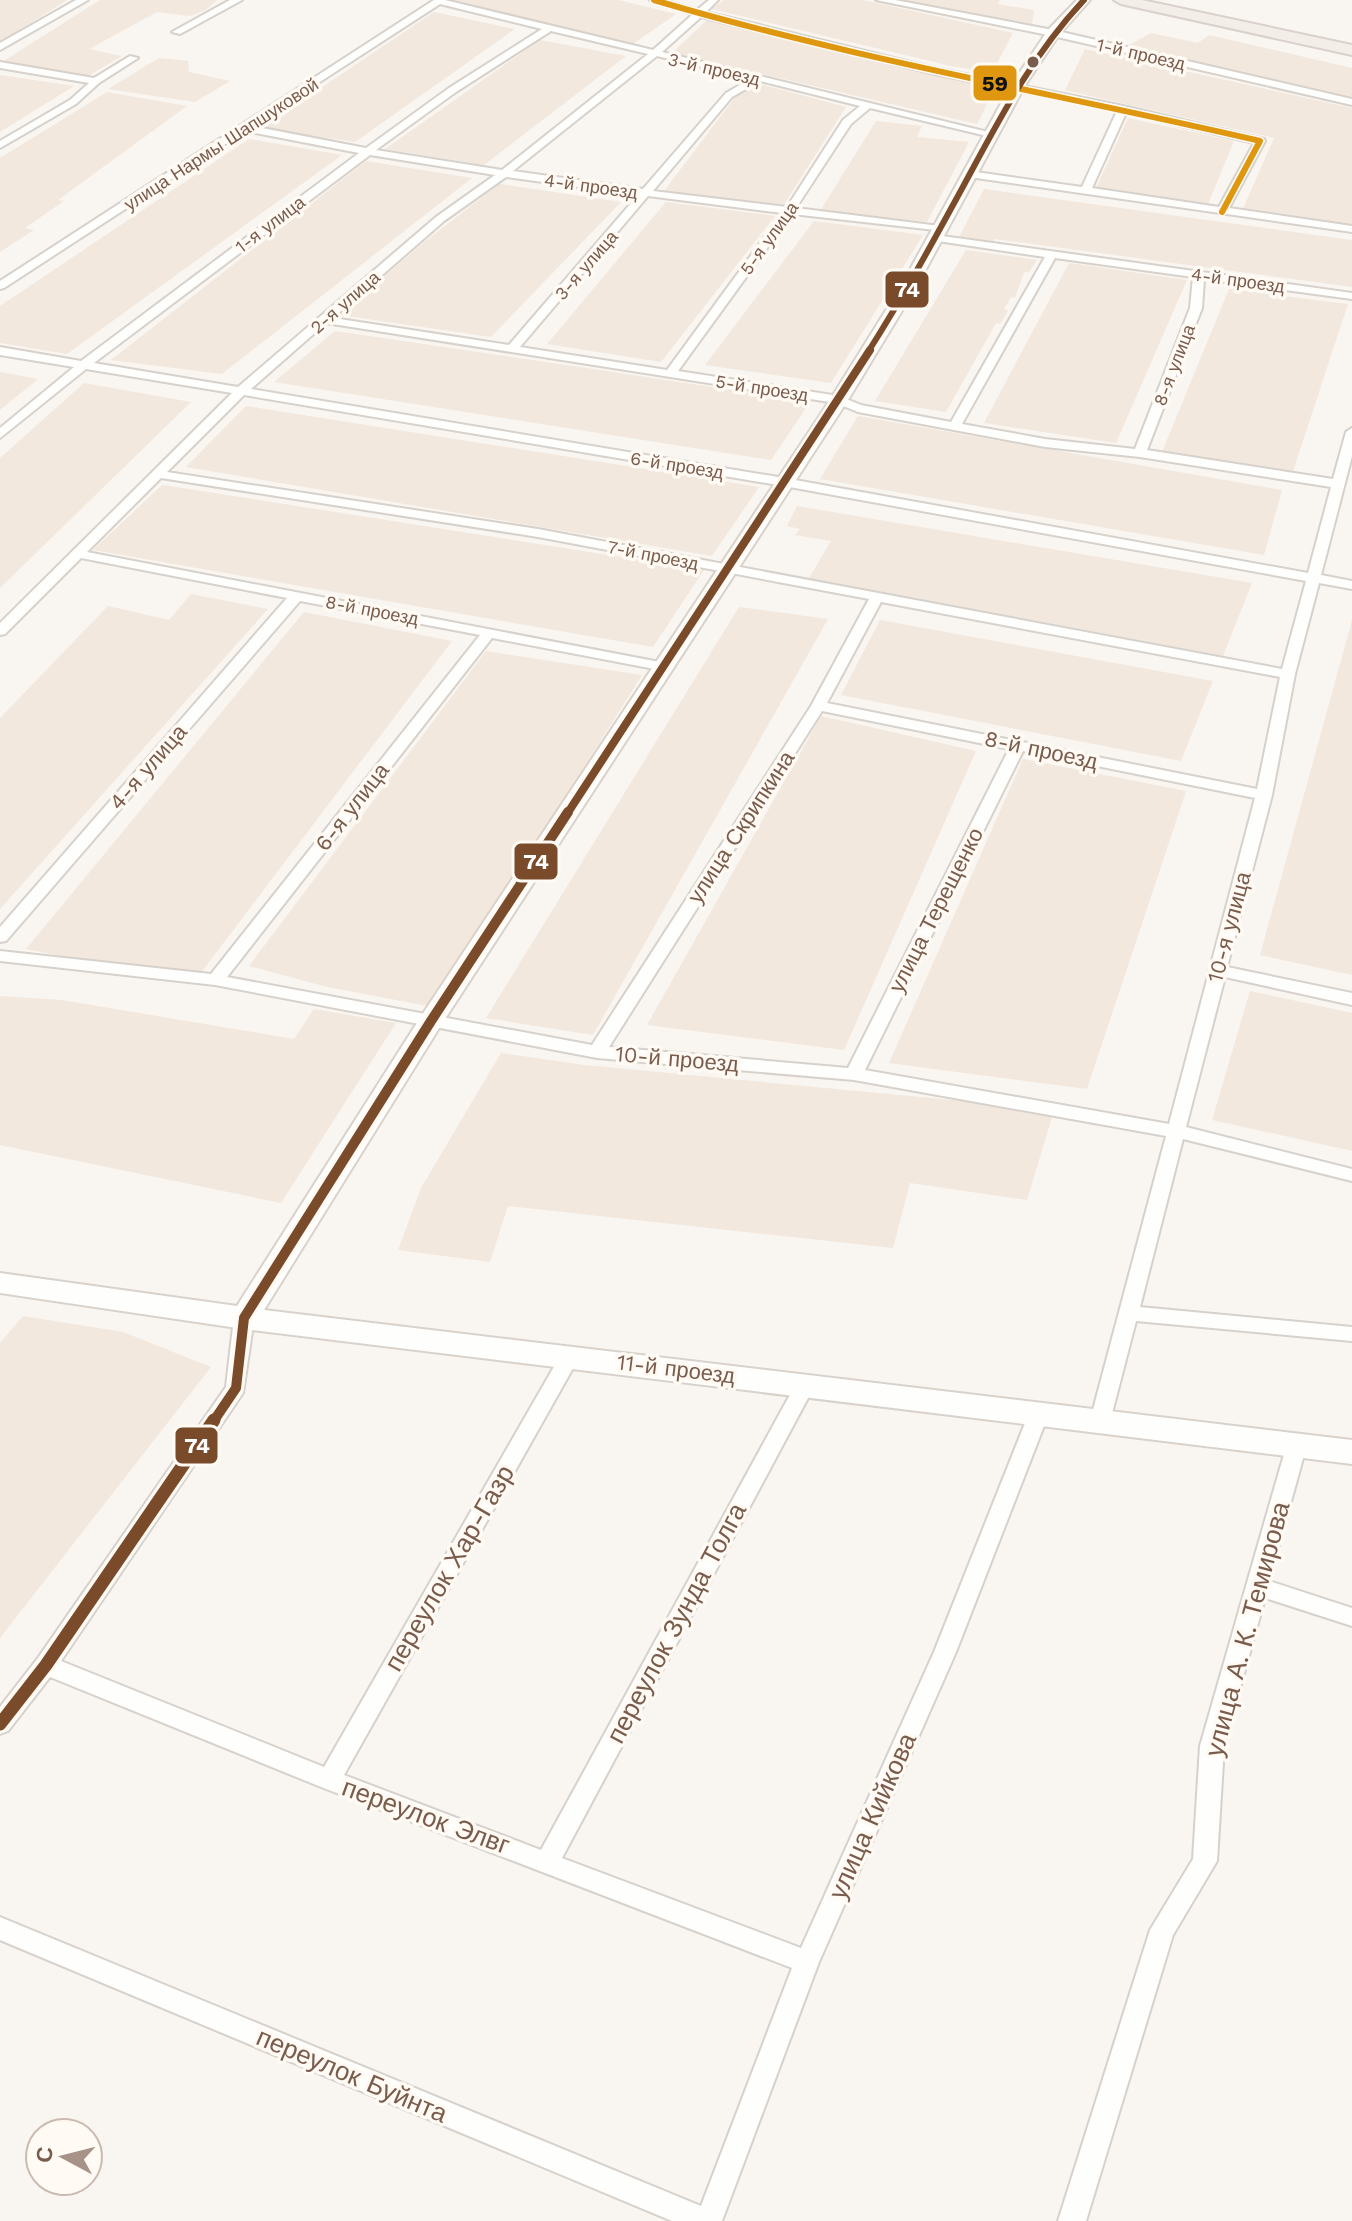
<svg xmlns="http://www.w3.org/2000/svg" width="1352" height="2221" font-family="'Work Sans',sans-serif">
<rect width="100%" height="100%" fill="#f9f5f0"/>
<path fill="#f2e8de" d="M0 0H67L0 42Z
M100 0H217L206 10 190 16 157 12 89 49 122 56 88 76 2 62Z
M451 0H618L676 14 633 44Z
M724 0H863L1013 33 992 73 951 66 711 9Z
M903 0H1000L997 4 1034 10 1032 25 997 21Z
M434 12 515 29 355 142 261 128Z
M707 20 996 86 977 124 672 53Z
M1151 33 1198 43 1209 35 1352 68V98L1124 48Z
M540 40 626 56 484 165 385 149Z
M1085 49 1352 108V225L1242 211 1274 138 1065 90Z
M159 58 188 61 189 72 230 81 195 102 108 89Z
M0 75 74 86 0 132Z
M760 84 846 107 783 206 664 191 736 96Z
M107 92 187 106 58 200 64 201 25 228 34 230 0 252V158Z
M1128 118 1234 141 1208 204 1096 188Z
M876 121 922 126 917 137 969 142 927 222 820 211Z
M249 139 342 155 67 354 0 343V306Z
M366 161 472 178 222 374 111 360Z
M499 184 621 202 491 337 340 315 423 243Z
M984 189 1352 240V287L995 239 991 244 958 239Z
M666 202 775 216 661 362 547 344Z
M814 221 923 235 831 383 705 365Z
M966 250 1037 260 1029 272H1024L1015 298 1011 297 1004 309 1008 311 1000 324 996 323 946 412 875 401Z
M1069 263 1187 280 1116 443 984 423Z
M1229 289 1348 304 1293 471 1162 452Z
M335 331 613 372 810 402 771 460 274 382Z
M0 372 38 379 0 410Z
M84 383 191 402 0 588V458Z
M246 406 759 487 712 556 186 467Z
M858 416 1282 490 1264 555 820 479Z
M162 485H163L704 570 653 647 93 550Z
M797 506 1252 583 1223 656 809 578 831 541 795 535 800 529 787 526Z
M191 594 268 609 0 909V718L108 606 169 620Z
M739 607 828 619 593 1035 486 1018Z
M304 612 452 641 200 974 101 964 26 949Z
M880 620 1213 681 1181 761 841 695Z
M1352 620V975L1260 955Z
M486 651 642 675 433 1007 327 987 249 966Z
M821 716 976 751 844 1050 647 1025Z
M1023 759 1186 791 1087 1089 889 1063Z
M1250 991 1352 1013V1151L1212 1120Z
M0 996 62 1000 294 1039 314 1009 396 1023 281 1203 0 1145Z
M501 1053 584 1065 963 1101 1052 1117 1027 1200 910 1183 893 1248 508 1206 490 1262 398 1250 421 1188Z
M23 1316 123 1332 211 1367 0 1638V1343Z"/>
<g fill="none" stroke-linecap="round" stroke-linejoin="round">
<g stroke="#d7d1cb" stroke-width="4">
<path id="street" d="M76 0H88L0 50V43Z
M230 0H242L180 34 172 32Z
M434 0H445L653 50 693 14 650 0H664L697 10 709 0H718L706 12 935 68 1123 106 1264 139 1265 141 1229 208 1352 226V232L969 177 964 174 969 171 1082 187 1117 111 935 74 701 17 662 52 996 134 991 137 870 108 851 124 796 208 940 226 945 229 944 231 792 214 678 371 839 396 861 405 951 422 1045 257 931 240 930 238 935 235 1352 293V299L1204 279 1202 308 1147 450 1333 479 1346 432 1352 428V456L1321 575 1352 581V589L1319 583 1295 674 1272 795 1227 967 1352 993V1005L1225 977 1186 1127 1352 1169V1181L1183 1139 1140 1307 1352 1327V1341L1136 1321 1110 1421 1107 1427 1100 1429 1093 1427 1090 1421 1166 1136 854 1080 597 1058 215 985 0 961V951L211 974 480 635 300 601 6 941 0 942V927L287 598 81 558 5 634 0 635V623L232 393 86 369 0 438V428L74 367 0 355V347L81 361 359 153 245 131 4 288 0 289V281ZM440 4 542 29 449 88 366 148 252 126ZM551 31 648 54 502 170 376 150 456 92ZM657 56 750 79 726 93 643 189 513 171ZM760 81 860 106 843 120 787 207 653 191 732 97ZM1126 113 1254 143 1219 207 1092 188ZM370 155 495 175 436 217 238 387 94 363ZM506 177 638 195 509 345 333 318 444 221ZM648 196 782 213 667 370 520 347ZM1055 258 1193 277 1190 308 1135 449 1045 439 962 424ZM326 323 836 403 858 412 1045 447 1140 457 1331 487 1308 573 784 478 251 389ZM244 395 784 486 1306 581 1282 669 538 529 167 472ZM161 478 538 537 869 599 811 706 592 1045 227 977 492 638 665 671 672 667 670 664 87 552ZM881 602 1280 677 1257 789 827 703ZM822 711 1009 749 848 1068 609 1047ZM1023 751 1255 798 1169 1124 865 1070Z
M876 0H895L1053 30 1352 99V105L1053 36Z
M130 56 138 58 99 83 76 104 0 148V141L70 100 89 83 0 68V62L94 78Z
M244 1311 251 1313 254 1318 243 1393 61 1661 324 1767 563 1351H577L580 1356 577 1361 344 1775 541 1850 798 1380 805 1377 812 1380 815 1385 562 1858 801 1948 934 1652 1029 1413 1032 1407 1039 1405 1046 1407 1049 1413 956 1652 819 1962 722 2221H672L0 1940V1917L701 2206 792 1968 321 1787 50 1677 8 1731 0 1734V1707L38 1658 226 1387 234 1318 237 1313Z
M1297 1436 1304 1438 1307 1444 1269 1581 1352 1608V1626L1265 1598 1224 1746 1217 1861 1173 1935 1086 2221H1058L1150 1930 1193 1859 1200 1746 1287 1444 1290 1438Z"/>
</g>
<g stroke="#d9d2cb" stroke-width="4">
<path id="secondary" d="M1077 0H1090L1058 36 1024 87 917 286 848 400 441 1025 264 1310 1352 1440V1464L244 1329 0 1293V1273L237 1306 422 1015 830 400 901 286 1010 87 1048 30Z"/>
</g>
<g stroke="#dad1cc" stroke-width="4">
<path id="primary" d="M1114 0H1142L1352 45V55L1121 4Z"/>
</g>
<use href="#street" fill="#fefefd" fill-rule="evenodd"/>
<use href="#secondary" fill="#fefefd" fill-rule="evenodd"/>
<use href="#primary" fill="#f3eee8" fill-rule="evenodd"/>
<g stroke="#fffaf3" stroke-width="9">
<path id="bus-1" d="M654 0C853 59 1058 94 1260 141L1222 212"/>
</g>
<g stroke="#fffaf3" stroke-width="9">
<path id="bus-2-far3" d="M868 352C903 297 934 240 965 183 1000 118 1033 54 1084 0"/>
</g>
<g stroke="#fffaf3" stroke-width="13">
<path id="bus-2-far2" d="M567 814 870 350"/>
</g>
<g stroke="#fffaf3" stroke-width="16">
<path id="bus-2-far1" d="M213 1422 236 1388 244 1318 431 1021 568 812"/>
</g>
<g stroke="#fffaf3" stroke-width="19">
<path id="bus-2" d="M0 1724 46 1665 214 1420"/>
</g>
<use href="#bus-1" stroke="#de970f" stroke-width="6"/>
<use href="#bus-2-far3" stroke="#7a4b2a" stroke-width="6"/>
<use href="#bus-2-far2" stroke="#7a4b2a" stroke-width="8"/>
<use href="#bus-2-far1" stroke="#7a4b2a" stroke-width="10"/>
<use href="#bus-2" stroke="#7a4b2a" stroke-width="13"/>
</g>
<circle fill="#7a5c4d" stroke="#fffaf3" stroke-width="3" cx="1033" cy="62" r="7"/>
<g text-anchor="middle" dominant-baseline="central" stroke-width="7" stroke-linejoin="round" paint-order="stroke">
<g font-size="18" fill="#7a5c4d" stroke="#fffaf3">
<text transform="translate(1141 54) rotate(13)">1-й проезд</text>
<text transform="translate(714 69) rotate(13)">3-й проезд</text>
<text transform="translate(221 144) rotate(-33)">улица Нармы Шапшуковой</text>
<text transform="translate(591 186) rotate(8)">4-й проезд</text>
<text transform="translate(270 224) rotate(-37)">1-я улица</text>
<text transform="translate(769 238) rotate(-54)">5-я улица</text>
<text transform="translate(586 265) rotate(-49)">3-я улица</text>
<text transform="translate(1238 280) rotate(8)">4-й проезд</text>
<text transform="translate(345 302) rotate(-41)">2-я улица</text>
<text transform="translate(1174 365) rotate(-69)">8-я улица</text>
<text transform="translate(762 388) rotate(9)">5-й проезд</text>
<text transform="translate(677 465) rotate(9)">6-й проезд</text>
<text transform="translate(653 555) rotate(11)">7-й проезд</text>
<text transform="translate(372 610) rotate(11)">8-й проезд</text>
</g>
<g font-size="22" fill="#7a5c4d" stroke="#fffaf3">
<text transform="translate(1041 750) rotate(12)">8-й проезд</text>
<text transform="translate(148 767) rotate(-49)">4-я улица</text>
<text transform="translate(352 807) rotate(-52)">6-я улица</text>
<text transform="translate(741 827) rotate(-57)">улица Скрипкина</text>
<text transform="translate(936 910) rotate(-63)">улица Терещенко</text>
<text transform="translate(1229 927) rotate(-75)">10-я улица</text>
<text transform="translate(677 1059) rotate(5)">10-й проезд</text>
<text transform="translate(676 1369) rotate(7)">11-й проезд</text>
</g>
<g font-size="26" fill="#7a5c4d" stroke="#fffaf3">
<text transform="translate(449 1568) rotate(-60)">переулок Хар-Газр</text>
<text transform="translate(676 1623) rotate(-62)">переулок Зунда Толга</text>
<text transform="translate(1247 1629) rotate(-75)">улица А. К. Темирова</text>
<text transform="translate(426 1816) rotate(20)">переулок Элвг</text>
<text transform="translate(872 1816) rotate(-66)">улица Кийкова</text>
<text transform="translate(352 2075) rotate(23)">переулок Буйнта</text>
</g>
</g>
<g stroke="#fffaf3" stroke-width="3">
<rect x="972" y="64" width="46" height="38" rx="8" fill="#de970f"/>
<rect x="884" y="270" width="46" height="39" rx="8" fill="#7a4b2a"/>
<rect x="513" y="842" width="46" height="39" rx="8" fill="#7a4b2a"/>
<rect x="174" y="1426" width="45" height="39" rx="8" fill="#7a4b2a"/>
</g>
<g font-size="22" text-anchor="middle" font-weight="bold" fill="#fff">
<text x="907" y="297">74</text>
<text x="536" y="869">74</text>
<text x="197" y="1453">74</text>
</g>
<g font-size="22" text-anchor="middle" font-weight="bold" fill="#111">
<text x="995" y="91">59</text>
</g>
<g transform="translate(64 2157) rotate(277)"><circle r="38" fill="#fffaf3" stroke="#cabbb1" stroke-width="2"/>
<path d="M0-6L14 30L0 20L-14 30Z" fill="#a69286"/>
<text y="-12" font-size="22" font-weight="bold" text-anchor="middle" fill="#7a5c4d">С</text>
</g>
</svg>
